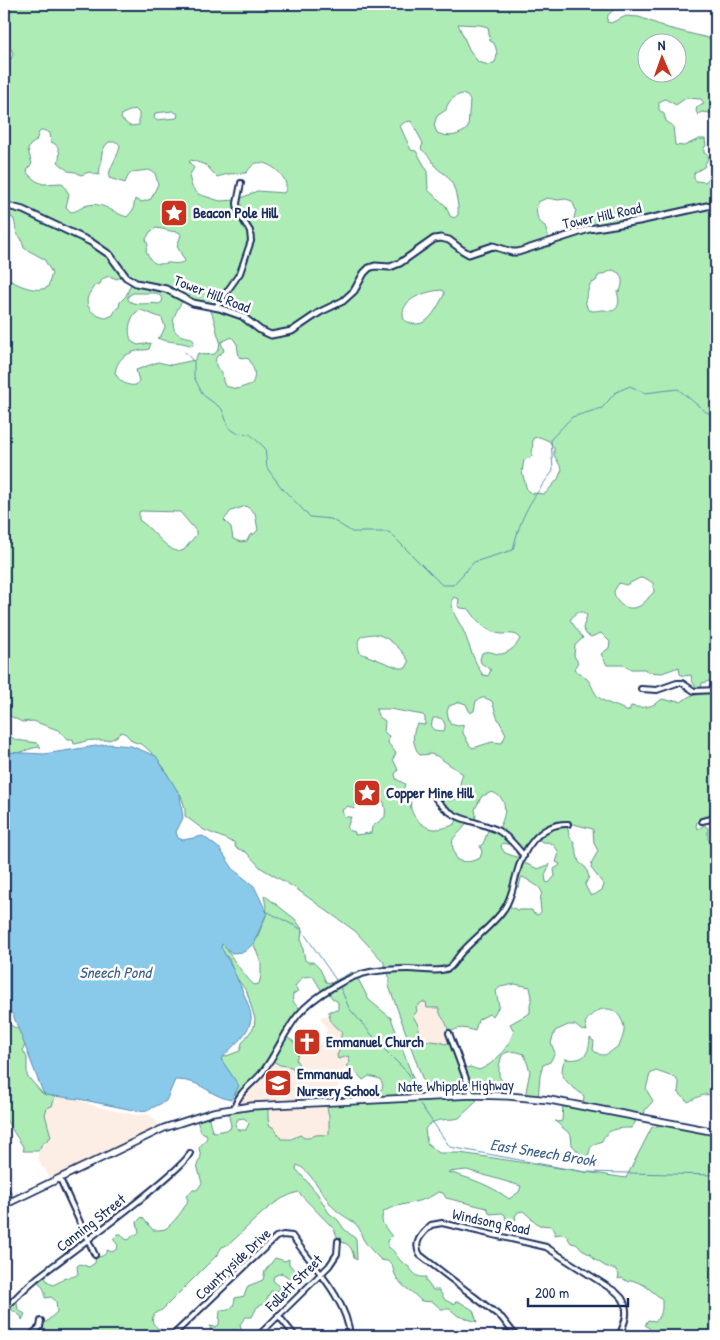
<svg xmlns="http://www.w3.org/2000/svg" width="720" height="1340" viewBox="0 0 720 1340" font-family="'Patrick Hand',sans-serif">
<rect width="100%" height="100%" fill="#fff"/>
<filter id="ink" filterUnits="userSpaceOnUse"><feTurbulence type="fractalNoise" baseFrequency=".02" numOctaves="2"/><feDisplacementMap in="SourceGraphic" scale="10" xChannelSelector="R" yChannelSelector="G"/><feConvolveMatrix kernelMatrix="1 2 1 2 8 2 1 2 1" color-interpolation-filters="sRGB"/></filter>
<g filter="url(#ink)">
<path fill="#fdeee5" d="M 421,1002 L 426,1002 L 439,1008 L 442,1019 L 447,1025 L 448,1031 L 452,1041 L 445,1044 L 440,1042 L 420,1040 L 413,1016 L 417,1011 L 416,1007 Z
M 322,1016 L 329,1016 L 329,1019 L 342,1031 L 339,1045 L 341,1047 L 337,1055 L 348,1056 L 350,1060 L 341,1075 L 338,1087 L 335,1090 L 338,1102 L 328,1112 L 329,1134 L 328,1135 L 309,1139 L 298,1136 L 281,1139 L 269,1126 L 268,1118 L 268,1106 L 234,1107 L 237,1097 L 271,1060 L 286,1067 L 292,1067 L 296,1075 L 300,1064 L 296,1061 L 299,1051 L 304,1049 L 311,1054 L 314,1052 L 317,1045 L 324,1041 L 327,1028 L 320,1018 Z
M 68,1096 L 97,1107 L 137,1115 L 147,1114 L 156,1120 L 162,1131 L 51,1183 L 45,1169 L 42,1167 L 38,1158 L 38,1151 L 42,1144 L 47,1141 L 49,1126 L 45,1114 L 47,1108 L 52,1106 L 55,1097 Z"/>
<path fill="#adedb5" stroke="#648e8a" fill-rule="evenodd" d="M 4,4 L 620,4 L 608,15 L 607,22 L 611,23 L 626,16 L 639,17 L 668,28 L 716,40 L 716,129 L 711,113 L 701,112 L 698,115 L 696,111 L 697,107 L 704,104 L 701,99 L 686,98 L 676,105 L 665,99 L 659,102 L 659,110 L 664,114 L 666,121 L 673,126 L 675,145 L 684,146 L 699,139 L 705,139 L 706,146 L 704,147 L 704,153 L 709,156 L 704,167 L 694,173 L 694,178 L 696,181 L 705,182 L 709,178 L 713,187 L 716,187 L 716,682 L 713,680 L 702,683 L 701,690 L 698,690 L 692,681 L 691,675 L 683,676 L 680,674 L 679,667 L 662,673 L 647,672 L 645,669 L 631,669 L 624,665 L 607,665 L 601,654 L 609,648 L 610,642 L 601,633 L 591,637 L 586,634 L 583,628 L 587,615 L 583,612 L 577,612 L 570,620 L 583,638 L 575,645 L 574,656 L 578,662 L 574,669 C 578,673 583,675 587,679 C 593,685 593,694 601,699 C 609,705 618,705 626,711 L 629,711 L 631,706 C 643,709 653,707 662,699 L 671,701 L 676,700 L 681,702 L 690,696 L 716,692 L 716,828 L 713,826 L 714,818 L 697,822 L 696,826 L 698,829 L 704,825 L 708,828 L 708,839 L 716,848 L 716,1096 C 705,1092 698,1097 688,1102 L 678,1092 L 679,1084 L 676,1078 L 656,1071 L 650,1074 L 646,1089 L 653,1101 L 645,1110 L 644,1118 L 636,1117 L 635,1123 L 631,1128 C 620,1128 607,1128 602,1141 C 594,1144 590,1145 589,1154 L 584,1158 L 572,1145 L 571,1135 L 555,1121 L 557,1122 L 562,1121 L 563,1103 L 583,1107 L 584,1096 C 570,1084 556,1079 565,1059 C 582,1061 589,1057 590,1038 L 594,1041 L 593,1050 C 606,1061 609,1051 619,1046 C 621,1041 625,1033 624,1027 C 619,1003 596,1004 585,1023 L 587,1031 L 581,1030 L 575,1025 L 568,1025 L 555,1031 L 551,1043 L 555,1053 L 550,1062 L 543,1065 L 540,1076 L 538,1099 L 525,1097 L 530,1071 L 524,1054 C 516,1051 509,1050 502,1055 L 499,1066 L 499,1076 L 504,1084 L 502,1095 L 476,1096 L 476,1102 L 459,1118 C 447,1121 433,1117 425,1129 L 427,1143 L 439,1153 L 460,1153 L 626,1178 L 652,1127 L 657,1127 L 658,1122 L 716,1133 L 716,1336 L 653,1336 L 649,1328 L 645,1325 L 648,1320 L 655,1321 C 663,1316 662,1308 662,1299 L 644,1285 L 632,1280 L 628,1282 L 622,1278 L 618,1279 L 619,1275 L 616,1270 L 605,1266 L 594,1259 L 590,1254 L 587,1253 L 576,1244 L 571,1243 L 566,1235 L 560,1234 L 555,1235 L 555,1231 L 551,1226 L 539,1225 L 523,1211 L 518,1212 L 515,1216 L 516,1219 L 511,1224 L 506,1221 L 505,1215 L 502,1213 L 490,1214 L 487,1208 L 446,1198 L 443,1193 L 438,1192 C 422,1204 402,1202 384,1211 C 379,1222 384,1226 391,1235 L 391,1237 L 387,1241 L 388,1247 C 395,1250 396,1257 402,1262 C 404,1264 407,1265 409,1267 C 414,1273 416,1278 426,1277 L 426,1281 L 433,1290 L 439,1290 L 445,1300 L 453,1304 L 458,1301 L 473,1310 L 477,1322 L 458,1316 L 450,1309 L 441,1309 L 433,1302 L 421,1301 C 407,1285 397,1288 392,1264 L 387,1261 L 381,1260 C 375,1254 368,1247 363,1239 C 361,1236 361,1231 359,1228 C 353,1219 340,1216 332,1206 C 323,1195 309,1169 297,1165 L 296,1169 L 317,1193 L 329,1213 L 338,1220 L 344,1229 L 356,1239 L 357,1260 L 354,1258 C 352,1248 350,1244 339,1241 L 334,1229 L 298,1192 C 275,1199 261,1214 244,1230 C 238,1236 230,1245 222,1247 L 217,1255 L 162,1310 C 159,1311 154,1313 153,1317 C 149,1328 167,1331 172,1336 L 35,1336 L 34,1334 L 36,1331 L 57,1312 L 56,1301 L 51,1297 L 45,1298 C 46,1288 41,1287 37,1279 L 43,1274 L 48,1282 L 53,1285 L 63,1280 L 64,1277 C 69,1278 74,1277 78,1274 L 77,1266 L 80,1264 L 89,1267 L 95,1263 L 96,1255 L 98,1257 C 104,1256 105,1255 107,1250 L 112,1252 L 117,1249 L 118,1245 L 113,1239 L 118,1234 L 121,1234 L 125,1239 L 129,1240 L 133,1235 L 137,1235 L 139,1232 L 137,1222 L 142,1217 L 153,1230 C 157,1230 161,1230 165,1229 C 172,1225 186,1207 188,1200 L 186,1196 L 193,1190 L 197,1190 L 202,1183 L 197,1165 L 201,1157 L 199,1148 L 207,1138 L 206,1134 L 201,1132 L 196,1118 L 208,1115 L 212,1131 L 216,1132 L 230,1129 L 231,1126 L 228,1111 L 268,1106 L 268,1118 L 269,1125 L 274,1128 L 281,1139 L 291,1139 L 300,1135 C 307,1141 309,1137 316,1135 C 322,1134 325,1136 329,1134 L 329,1116 L 326,1103 L 378,1100 L 378,1091 L 382,1089 L 383,1085 L 380,1079 L 369,1076 L 363,1080 L 353,1069 L 346,1066 L 350,1062 L 348,1056 L 338,1059 L 337,1055 L 341,1047 L 339,1045 L 342,1031 C 333,1027 329,1021 329,1011 L 338,1010 L 338,1002 L 332,998 L 328,992 L 323,993 L 313,976 L 303,977 L 295,986 L 298,991 L 293,994 C 291,1002 296,1005 301,1010 L 286,1037 L 293,1041 L 299,1051 L 296,1060 L 300,1066 L 296,1076 L 292,1067 L 280,1065 L 271,1060 L 262,1072 L 237,1098 L 235,1094 L 238,1085 L 224,1070 L 221,1058 L 240,1051 L 242,1043 L 254,1027 L 255,1019 L 247,992 L 236,977 L 229,959 L 220,949 L 221,944 L 224,944 C 232,959 242,973 254,985 L 259,984 L 261,976 L 261,963 L 254,945 L 267,913 L 264,895 L 295,919 L 302,929 L 301,939 L 305,960 L 308,962 L 313,962 L 320,969 L 326,982 L 331,983 L 352,972 L 356,975 L 369,1000 L 391,1018 L 420,1097 L 429,1097 L 389,986 L 389,976 L 383,961 L 355,931 L 295,888 L 261,868 L 246,852 L 236,848 L 234,842 L 229,841 L 226,839 L 204,830 L 185,816 L 185,809 L 181,795 L 173,786 L 165,769 L 152,753 L 143,745 L 132,741 L 126,734 L 121,732 C 111,745 99,738 86,741 C 81,742 78,744 74,744 L 73,739 L 68,739 L 58,730 L 33,721 L 22,722 L 4,713 L 4,277 C 16,284 35,294 48,287 L 52,273 L 44,259 L 24,248 L 21,238 C 14,234 17,225 13,218 L 4,214 L 4,61 L 11,59 L 13,54 L 12,50 L 4,47 ZM 458,24 L 480,25 L 488,27 L 490,41 L 494,43 C 497,50 498,55 495,62 L 489,65 L 478,62 L 469,49 ZM 648,42 L 678,42 L 678,72 L 648,72 ZM 462,94 L 467,96 L 470,100 L 468,128 C 459,136 449,138 437,133 L 434,125 L 437,116 L 446,110 C 447,102 454,96 462,94 ZM 135,109 L 139,113 L 139,125 L 130,126 L 121,119 L 122,114 ZM 173,111 L 178,114 L 177,118 L 156,120 L 154,118 L 155,113 ZM 411,121 L 423,143 L 421,149 C 428,154 431,160 436,167 C 439,171 445,173 448,177 C 455,185 459,204 458,215 L 454,218 L 450,216 L 446,206 L 428,190 L 427,170 L 416,151 L 411,150 L 400,126 L 405,122 ZM 43,130 L 50,133 L 51,142 C 60,145 61,154 58,162 L 68,171 L 76,172 L 81,175 L 89,172 L 99,175 L 102,153 L 105,146 L 109,142 L 117,142 L 120,145 C 119,157 109,165 109,178 L 125,183 L 128,176 L 132,172 L 149,170 L 155,173 L 158,184 L 151,199 L 142,202 L 135,199 L 133,210 L 127,217 C 113,213 101,200 85,206 C 80,208 78,211 71,212 L 66,207 L 69,194 L 62,183 L 43,184 L 36,181 L 27,173 L 28,168 L 32,164 L 28,150 L 30,145 L 36,141 L 39,132 ZM 191,160 L 206,165 L 217,177 L 228,174 L 246,173 C 248,171 251,166 254,164 C 267,157 294,180 284,193 L 257,191 L 237,200 L 220,201 L 198,194 L 192,187 L 189,176 L 194,168 L 189,162 ZM 547,198 L 558,200 L 566,199 L 572,201 L 576,210 L 573,222 L 566,225 L 569,234 L 549,240 L 545,226 C 536,221 535,211 538,202 ZM 156,228 C 165,229 170,232 179,232 L 181,235 L 177,246 L 185,261 C 178,265 174,263 168,263 C 155,265 151,264 146,250 L 148,245 L 146,239 L 150,232 ZM 613,270 L 619,273 C 623,279 623,284 620,291 L 617,292 C 620,300 620,312 608,311 C 607,311 606,310 604,310 C 598,310 595,312 588,310 L 585,301 L 590,284 L 596,281 L 598,276 ZM 124,275 L 132,281 L 126,296 L 120,302 L 119,307 L 116,309 L 113,315 L 106,318 C 92,316 81,304 91,291 C 94,286 94,285 100,284 L 102,279 L 109,276 L 117,279 ZM 442,290 L 444,292 L 444,295 C 435,311 426,333 404,320 C 397,299 427,291 442,290 ZM 133,293 L 156,293 L 163,298 L 162,302 L 159,304 C 148,302 136,307 128,300 L 128,296 ZM 185,299 C 191,301 199,302 205,305 C 215,310 215,331 220,341 L 219,348 L 215,354 L 204,355 L 198,353 L 195,360 L 171,365 L 158,362 L 136,370 L 139,381 L 136,385 C 127,387 119,381 115,373 C 117,360 124,354 137,351 C 142,349 144,351 149,349 L 151,343 L 138,345 L 132,342 C 127,332 129,322 135,313 L 141,310 L 162,318 L 165,327 L 161,336 L 157,338 C 169,343 181,341 192,346 L 194,342 L 192,338 C 189,337 183,337 180,335 C 166,329 177,306 185,299 ZM 232,337 L 237,344 L 239,357 L 249,359 C 254,369 257,374 252,384 L 237,389 L 225,386 L 223,381 L 222,373 C 216,368 215,365 216,357 L 224,351 L 221,342 ZM 540,437 L 549,441 L 554,448 L 554,455 L 562,469 L 558,479 L 545,494 L 531,493 L 527,490 L 522,472 L 524,460 L 532,456 L 533,438 ZM 246,506 L 255,513 L 258,530 L 254,534 L 250,535 L 247,541 L 241,542 L 233,539 L 231,527 L 224,520 L 231,511 ZM 141,511 L 180,512 L 196,531 L 196,535 L 184,550 L 178,552 C 162,546 153,529 139,520 L 139,512 ZM 640,578 L 647,579 L 653,583 L 654,592 C 649,596 645,603 640,606 C 627,612 615,604 614,591 L 619,583 L 626,585 ZM 454,597 L 459,599 L 458,606 L 461,608 L 469,609 C 477,620 485,632 501,634 C 506,634 512,633 517,635 L 520,638 C 518,645 510,652 502,654 C 494,655 490,649 482,653 L 480,659 L 481,663 L 491,670 L 488,676 L 483,675 C 474,662 470,647 464,632 C 459,621 451,613 452,600 ZM 375,634 C 388,636 403,650 409,662 L 406,668 L 399,668 L 360,653 C 355,637 360,635 375,634 ZM 482,698 L 485,698 L 492,701 L 497,717 L 506,734 L 502,743 L 492,742 L 473,748 L 470,746 L 463,733 L 463,724 L 458,726 L 450,724 L 447,712 L 449,706 L 460,702 L 466,704 L 470,713 L 474,711 L 476,701 ZM 376,709 L 390,709 L 423,715 L 425,717 L 425,725 L 417,724 C 411,734 413,747 420,755 L 431,754 L 437,756 L 463,774 C 458,782 463,791 456,799 L 449,801 L 448,800 L 447,789 L 445,796 L 438,801 L 458,817 L 455,824 C 449,827 442,829 435,829 C 423,829 408,814 411,802 L 405,800 L 402,793 L 405,784 L 396,779 L 395,774 L 398,770 L 393,759 L 396,753 L 388,743 L 389,736 L 384,732 L 385,721 L 378,716 ZM 433,718 L 440,718 C 445,721 446,726 444,731 L 434,730 L 431,727 ZM 492,792 C 510,799 506,816 498,830 L 489,828 L 483,844 L 480,846 L 482,852 L 480,858 C 472,862 465,863 457,860 C 445,831 459,841 467,821 L 474,822 L 476,816 L 475,809 L 482,796 ZM 374,793 C 385,798 386,806 385,817 L 372,827 L 371,833 L 355,835 L 355,832 L 348,830 L 347,828 L 351,817 L 344,817 L 342,810 L 348,806 L 354,809 L 357,798 L 364,794 ZM 566,823 L 569,823 L 593,829 L 594,843 L 598,851 L 592,862 L 591,868 L 604,885 L 602,890 L 594,895 L 590,895 L 585,885 L 589,877 L 586,868 L 579,862 L 574,843 L 570,837 ZM 536,837 L 542,842 C 552,842 554,844 559,853 L 556,862 L 560,864 L 559,866 L 554,869 L 555,876 L 549,883 L 546,882 L 545,875 L 550,864 L 538,869 L 522,862 ZM 502,843 L 512,845 L 519,858 L 505,853 L 501,847 ZM 523,877 L 539,887 L 542,892 L 540,900 L 541,912 L 538,915 L 533,913 L 532,910 L 517,910 L 507,905 L 514,886 L 519,887 L 521,878 ZM 515,984 L 530,987 L 532,997 L 530,1005 L 530,1013 L 510,1024 L 514,1031 C 509,1047 495,1064 479,1070 L 470,1067 L 463,1069 L 452,1041 L 445,1044 L 440,1042 L 420,1040 L 418,1029 L 419,1027 L 413,1016 L 417,1011 L 416,1007 L 422,1002 L 426,1002 L 427,1008 L 439,1008 C 440,1018 445,1019 447,1026 C 448,1028 448,1031 450,1033 C 457,1026 466,1028 475,1031 L 478,1020 L 489,1014 L 493,1016 L 499,1006 L 496,991 L 500,987 ZM 244,1118 L 249,1123 L 246,1130 L 239,1130 L 235,1125 L 238,1119 ZM 467,1170 L 521,1186 L 519,1192 L 509,1199 C 491,1185 469,1178 448,1172 Z
M 4,735 L 8,735 L 16,740 L 37,743 L 41,747 C 27,747 16,759 4,749 Z
M 4,1022 L 22,1031 L 26,1041 L 23,1050 L 27,1058 L 27,1076 L 42,1093 L 55,1097 L 52,1106 L 47,1108 L 45,1114 L 51,1137 L 42,1144 L 38,1151 L 23,1151 L 24,1148 L 4,1117 Z
M 275,1258 L 285,1261 L 289,1259 L 289,1264 L 296,1272 L 293,1278 L 289,1278 L 282,1273 L 274,1276 L 273,1280 L 279,1287 L 279,1291 L 271,1291 L 267,1299 L 266,1303 L 257,1307 L 252,1317 L 246,1317 L 240,1324 L 242,1332 L 232,1330 L 229,1332 L 227,1336 L 207,1336 L 211,1332 L 210,1326 L 215,1327 L 219,1325 L 220,1310 C 231,1312 234,1307 235,1298 L 244,1296 L 248,1286 L 263,1280 L 265,1271 Z
M 14,1300 L 17,1302 L 18,1310 L 25,1314 L 22,1320 L 21,1316 L 8,1307 Z"/>
<path fill="#89caea" stroke="#5d8cb2" d="M 109,744 L 131,746 L 156,756 L 180,795 L 183,818 L 176,832 L 178,838 L 183,840 L 203,836 L 220,849 L 234,870 L 254,886 L 267,913 L 253,944 L 244,952 L 232,953 L 222,944 L 221,947 C 228,959 253,1008 251,1019 C 249,1035 231,1047 221,1059 L 239,1086 L 231,1100 C 207,1095 203,1080 175,1080 L 166,1101 L 148,1110 L 138,1111 L 79,1099 L 45,1095 L 42,1090 L 13,1015 L 4,1003 L 4,752 L 44,754 Z"/>
<g fill="none" stroke-linecap="round" stroke-linejoin="round">
<path stroke="#5d8cb2" stroke-width="1" d="M 185,352 L 194,362 L 194,377 L 203,395 L 222,409 L 229,428 L 237,433 L 250,434 L 265,448 L 267,468 L 281,487 L 310,517 L 331,519 L 352,532 L 389,532 L 442,585 L 453,585 L 474,562 L 513,550 C 521,514 531,500 553,471 L 551,439 L 572,417 L 602,408 L 616,392 L 630,386 L 645,393 L 678,389 L 706,412 L 716,416
M 264,910 L 301,929 L 336,980
M 340,987 L 349,1008 L 384,1049 L 408,1073 L 419,1093
M 420,1104 L 450,1147 L 584,1172 L 716,1175"/>
<g stroke="#1b2f5e" stroke-width="8">
<path id="minor" d="M 216,307 L 240,273 L 251,241 L 250,231 L 238,212 L 237,203 L 241,183
M 641,689 L 657,690 L 677,683 L 682,683 L 694,691 L 716,690
M 436,799 C 453,821 471,819 495,829 C 507,835 516,846 524,856
M 713,819 L 716,811
M 702,821 L 716,818
M 449,1033 L 472,1095
M 234,1108 C 240,1089 253,1085 264,1070 C 277,1052 285,1031 298,1015 C 313,997 347,976 370,972 C 382,970 395,969 408,969 C 421,969 437,973 449,968 C 455,963 458,955 464,950 C 477,936 494,924 504,909 C 511,899 513,887 516,876 C 522,851 539,823 568,824
M 60,1179 L 95,1255
M 4,1187 L 11,1202
M 4,1310 C 14,1299 25,1288 37,1278 C 60,1260 185,1170 190,1153
M 278,1315 L 295,1336
M 4,1328 L 12,1336
M 30,1336 L 40,1327 L 41,1321
M 172,1336 L 276,1237 L 283,1235 L 292,1236 C 313,1266 347,1299 350,1336
M 258,1336 L 329,1266 L 337,1254 L 338,1241
M 516,1336 L 502,1318 L 420,1255 C 412,1242 423,1233 431,1225 L 442,1223 L 546,1247 L 616,1292 L 622,1298 C 630,1311 625,1323 619,1336"/>
</g>
<g stroke="#1b2f5e" stroke-width="9">
<path id="tertiary" d="M 4,205 L 23,210 L 91,242 L 110,255 L 126,277 L 136,283 L 166,289 L 193,303 L 219,308 L 242,316 L 260,330 L 271,335 L 292,331 L 320,312 L 343,301 L 354,291 L 364,273 L 369,268 L 375,266 L 390,267 L 400,263 L 434,239 L 441,238 L 449,240 L 462,250 L 469,254 L 493,246 L 512,252 L 518,252 L 589,229 L 639,221 L 716,204"/>
</g>
<g stroke="#1b2f5e" stroke-width="9">
<path id="secondary" d="M 4,1205 L 164,1128 L 213,1112 L 252,1106 L 472,1095 L 508,1096 L 550,1100 L 716,1132"/>
</g>
<use href="#minor" stroke="#fff" stroke-width="4"/>
<use href="#tertiary" stroke="#fff" stroke-width="5"/>
<use href="#secondary" stroke="#fff" stroke-width="5.5"/>
</g>
</g>
<defs>
<g id="sight-square" transform="scale(1.4375)"><rect x="-9" y="-9" width="18" height="18" rx="4" fill="#c8321e" stroke="#fff"/><path d="M0-6L1.8-2.2L6-1.7L2.9 1.2L3.7 5.4L0 3.3L-3.7 5.4L-2.9 1.2L-6-1.7L-1.8-2.2Z" fill="#fff"/></g>
<g id="church-square" transform="scale(1.4375)"><rect x="-9" y="-9" width="18" height="18" rx="4" fill="#c8321e" stroke="#fff"/><path d="M-1.2-6h2.4v3.5h3.3v2.4h-3.3V6h-2.4V-.1h-3.3v-2.4h3.3Z" fill="#fff"/></g>
<g id="school-square" transform="scale(1.4375)"><rect x="-9" y="-9" width="18" height="18" rx="4" fill="#c8321e" stroke="#fff"/><path d="M0-5L7-2L0 1L-7-2ZM-4 1L0 2.5L4 1V4Q0 6-4 4Z" fill="#fff"/></g>
</defs>
<g fill-rule="evenodd">
<use href="#sight-square" x="174" y="213"/>
<use href="#sight-square" x="367" y="793"/>
<use href="#church-square" x="307" y="1042"/>
<use href="#school-square" x="278" y="1083"/>
</g>
<g text-anchor="middle" stroke-width="5" stroke-linejoin="round" paint-order="stroke">
<g font-size="15" font-weight="bold" fill="#1b2f5e" stroke="#fff" text-anchor="start">
<text x="193" y="218">Beacon Pole Hill</text>
<text x="386" y="798">Copper Mine Hill</text>
<text x="326" y="1047">Emmanuel Church</text>
<text x="297" y="1079">Emmanual<tspan x="297" dy="17">Nursery School</tspan></text>
</g>
<g font-size="15" fill="#1b2f5e" stroke="#fff">
<text transform="translate(602 216) rotate(-12)" y="5">Tower Hill Road</text>
<text transform="translate(212 294) rotate(21)" y="5">Tower Hill Road</text>
<text transform="translate(456 1086) rotate(-1)" y="5">Nate Whipple Highway</text>
<text transform="translate(491 1222) rotate(12)" y="5">Windsong Road</text>
<text transform="translate(91 1223) rotate(-38)" y="5">Canning Street</text>
<text transform="translate(233 1264) rotate(-43)" y="5">Countryside Drive</text>
<text transform="translate(294 1283) rotate(-45)" y="5">Follett Street</text>
</g>
<g font-size="16" font-style="italic" fill="#3c5e88" stroke="#fff">
<text x="115" y="978">Sneech Pond</text>
<text transform="translate(543 1152) rotate(9)" y="6">East Sneech Brook</text>
</g>
</g>
<rect width="720" height="1340" fill="none" stroke="#fff" stroke-width="20"/>
<rect x="10" y="10" width="700" height="1320" fill="none" stroke="#1b2f5e" stroke-width="2" filter="url(#ink)"/>
<g transform="translate(662 58) rotate(358)"><circle r="24" fill="#ffffff" stroke="#a4acbf"/>
<path d="M0-4L9 19L0 12L-9 19Z" fill="#c8321e"/>
<text y="-8" font-size="14" font-weight="bold" text-anchor="middle" fill="#1b2f5e">N</text>
</g>
<path d="M528 1298v8h100v-8" fill="none" stroke="#1b2f5e" stroke-width="2.5"/>
<text x="535" y="1298" font-size="15" fill="#1b2f5e" stroke="#ffffff" stroke-width="4" paint-order="stroke">200 m</text>
</svg>
